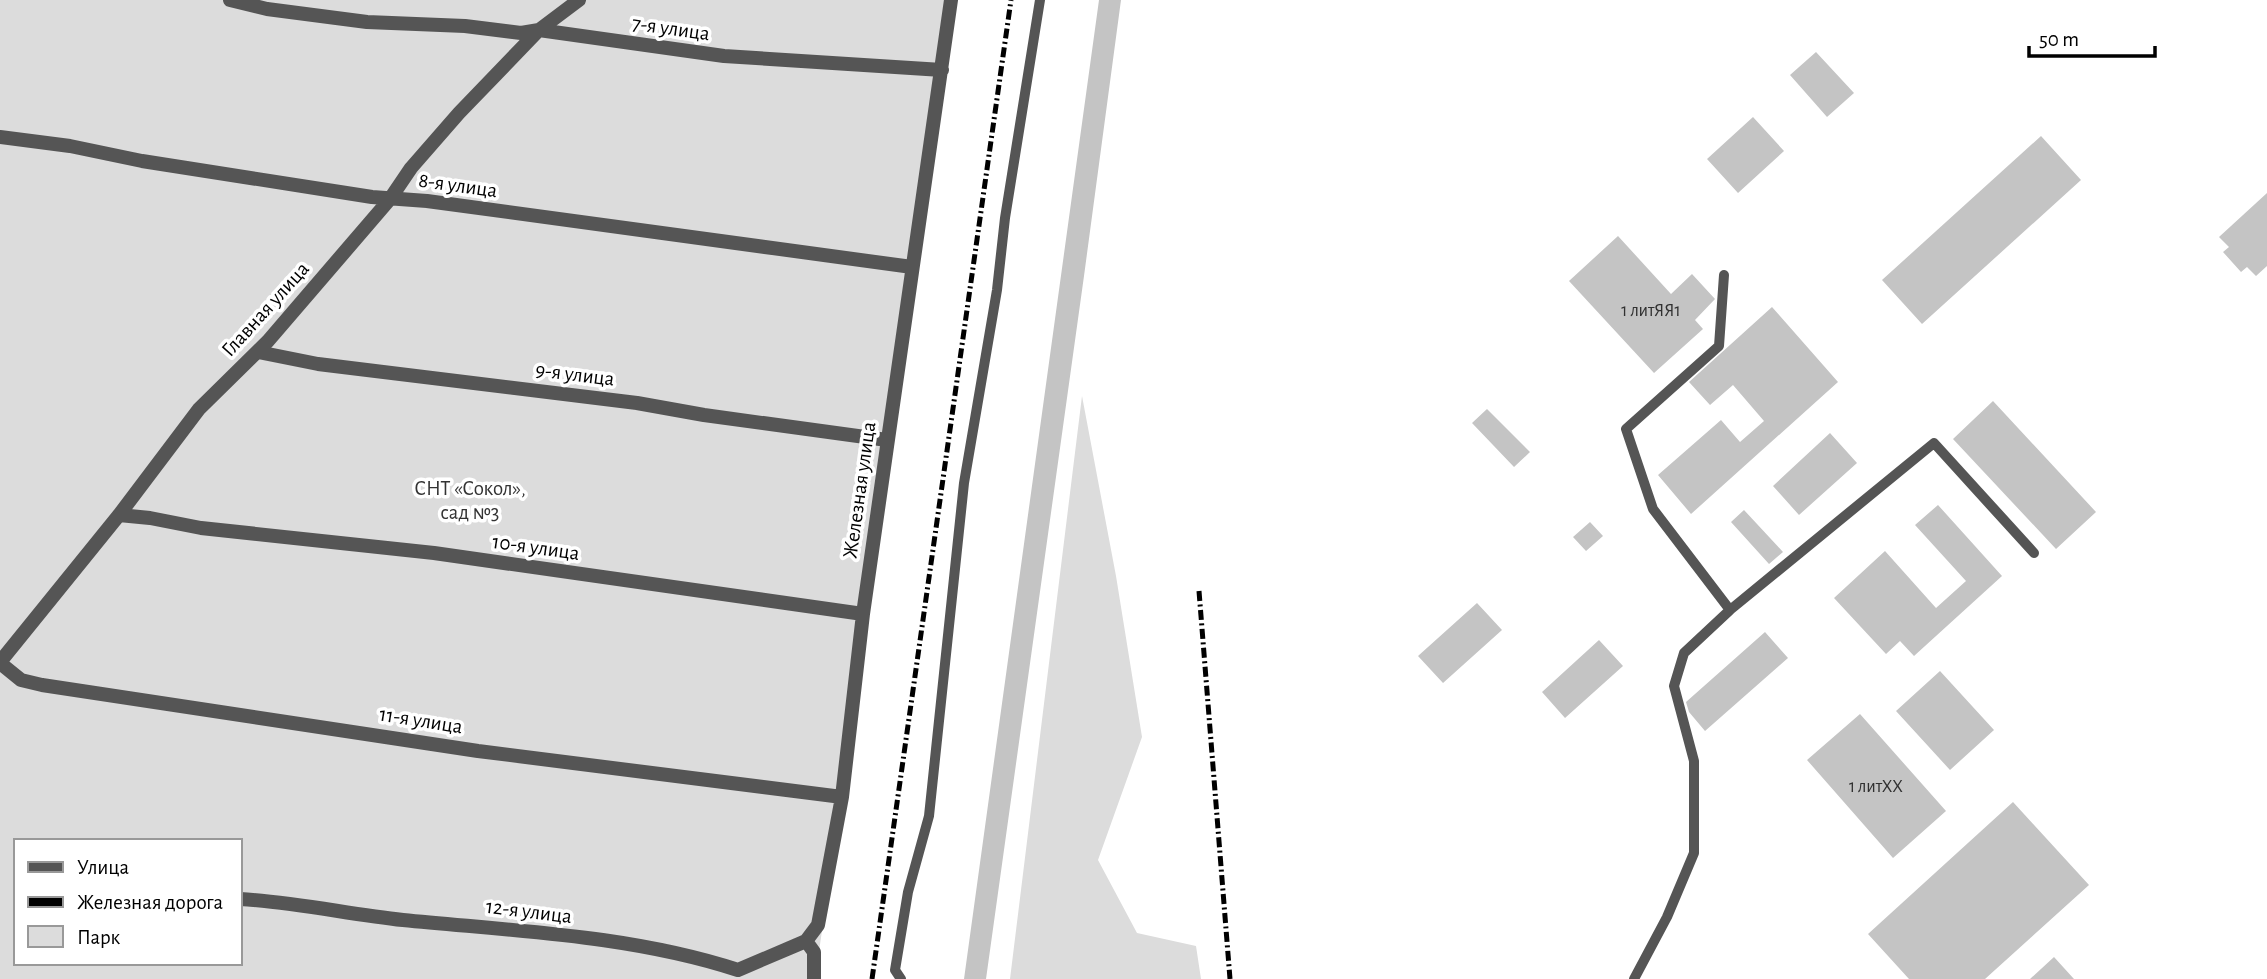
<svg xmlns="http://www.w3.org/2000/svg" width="2267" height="979" viewBox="0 0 2267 979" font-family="'Alegreya Sans',sans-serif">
<rect width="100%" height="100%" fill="#fff"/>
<path fill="#dcdcdc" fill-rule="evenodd" d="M 0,0 L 957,0 L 815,979 L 0,979 ZM 16,841 L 240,841 L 240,963 L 16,963 Z
M 1082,396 L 1116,576 L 1142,737 L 1098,860 L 1137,933 L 1196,946 L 1201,979 L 1010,979 Z"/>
<path fill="#c4c4c4" d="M 1099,0 L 1121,0 L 1084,276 L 986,979 L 964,979 Z
M 1816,52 L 1854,93 L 1827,117 L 1790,75 Z
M 1753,117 L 1784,151 L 1738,193 L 1707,159 Z
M 2041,136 L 2081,180 L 1922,324 L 1882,280 Z
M 2267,193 L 2267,266 L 2256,276 L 2247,267 L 2241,272 L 2223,252 L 2229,247 L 2219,237 Z
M 1618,236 L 1671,294 L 1692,274 L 1715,299 L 1695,320 L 1703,329 L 1654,373 L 1569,281 Z
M 1772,307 L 1838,382 L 1691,514 L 1658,475 L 1721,420 L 1740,442 L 1764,421 L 1733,385 L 1710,405 L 1689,382 Z
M 1993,401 L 2096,512 L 2056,549 L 1953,439 Z
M 1487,409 L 1530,452 L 1514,467 L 1472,423 Z
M 1830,433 L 1857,463 L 1799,515 L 1773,486 Z
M 1938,505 L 2002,576 L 1914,656 L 1900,641 L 1886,654 L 1834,598 L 1885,551 L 1936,608 L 1966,581 L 1915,525 Z
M 1744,510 L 1783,552 L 1769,564 L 1731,522 Z
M 1590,522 L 1603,536 L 1586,551 L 1573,537 Z
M 1477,603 L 1502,630 L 1443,683 L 1418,656 Z
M 1765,632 L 1788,658 L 1705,731 L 1689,712 L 1686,702 Z
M 1599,640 L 1623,666 L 1565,718 L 1542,692 Z
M 1940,671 L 1994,730 L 1950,770 L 1896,711 Z
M 1860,714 L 1946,811 L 1893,858 L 1807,760 Z
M 2013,802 L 2089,885 L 1985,979 L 1909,979 L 1868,934 Z
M 2054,957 L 2074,979 L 2030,979 Z"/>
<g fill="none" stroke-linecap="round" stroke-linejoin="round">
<path stroke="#555" stroke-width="10" d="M 1730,610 L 1934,443 L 2034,553
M 901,979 L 895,970 L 908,892 L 929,816 L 964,483 L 997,290 L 1005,218 L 1040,0
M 1634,979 L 1667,917 L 1694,853 L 1694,761 L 1674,686 L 1684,653 L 1730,610 L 1653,509 L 1626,429 L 1719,346 L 1724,275"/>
<path stroke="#555" stroke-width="14" d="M 230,0 L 267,9 L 367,22 L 465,26 L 521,33 L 539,30 L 724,56 L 942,70
M 0,137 L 70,146 L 142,161 L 372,197 L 427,201 L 912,267
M 258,352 L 318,364 L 637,403 L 704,415 L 887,440
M 119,515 L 150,518 L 201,528 L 434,553 L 863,614
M 0,662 L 119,515 L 199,409 L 268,341 L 390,199 L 411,168 L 459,113 L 539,30 L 579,0
M 0,663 L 21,680 L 42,685 L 478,751 L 842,797
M 240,899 C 294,902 348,914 403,920 C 514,931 631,935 738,970 L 806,941
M 814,979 L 814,952 L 806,941 L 818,925 L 842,797 L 863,614 L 951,0"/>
<path stroke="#000" stroke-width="5" stroke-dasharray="10 3.5 2 3.5" stroke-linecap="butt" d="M 1199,591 L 1230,979
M 872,979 L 1011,0"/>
</g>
<g text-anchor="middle" stroke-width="7" stroke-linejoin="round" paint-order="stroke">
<g font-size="18" fill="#313131">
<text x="1651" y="316">1 литЯЯ1</text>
<text x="1876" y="792">1 литХХ</text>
</g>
<g font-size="21" fill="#000" stroke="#fff">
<text transform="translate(671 28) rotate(8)" y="7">7-я улица</text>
<text transform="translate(458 185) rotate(8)" y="7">8-я улица</text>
<text transform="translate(265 309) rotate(-48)" y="7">Главная улица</text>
<text transform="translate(575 374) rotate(7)" y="7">9-я улица</text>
<text transform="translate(859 490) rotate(-82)" y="7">Железная улица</text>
<text transform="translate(536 547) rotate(8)" y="7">10-я улица</text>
<text transform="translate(421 720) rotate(9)" y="7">11-я улица</text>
<text transform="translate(529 911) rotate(7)" y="7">12-я улица</text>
</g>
<g font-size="21" fill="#333" stroke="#fff">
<text x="470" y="495">СНТ «Сокол»,<tspan x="470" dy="24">сад №3</tspan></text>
</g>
</g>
<rect x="14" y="839" width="228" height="126" fill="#ffffff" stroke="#999999" stroke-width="2"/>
<rect x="28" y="862" width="35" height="10" fill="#555555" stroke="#999999" stroke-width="2"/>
<text x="77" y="874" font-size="21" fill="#000000">Улица</text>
<rect x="28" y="897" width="35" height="10" fill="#000000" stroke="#999999" stroke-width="2"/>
<text x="77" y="909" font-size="21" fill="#000000">Железная дорога</text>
<rect x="28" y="926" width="35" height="21" fill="#dcdcdc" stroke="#999999" stroke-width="2"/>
<text x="77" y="944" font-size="21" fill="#000000">Парк</text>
<path d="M2029 46v10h126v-10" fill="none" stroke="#000000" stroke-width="3.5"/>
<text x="2039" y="46" font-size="21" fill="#000000" stroke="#ffffff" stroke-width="5" paint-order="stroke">50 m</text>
</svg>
